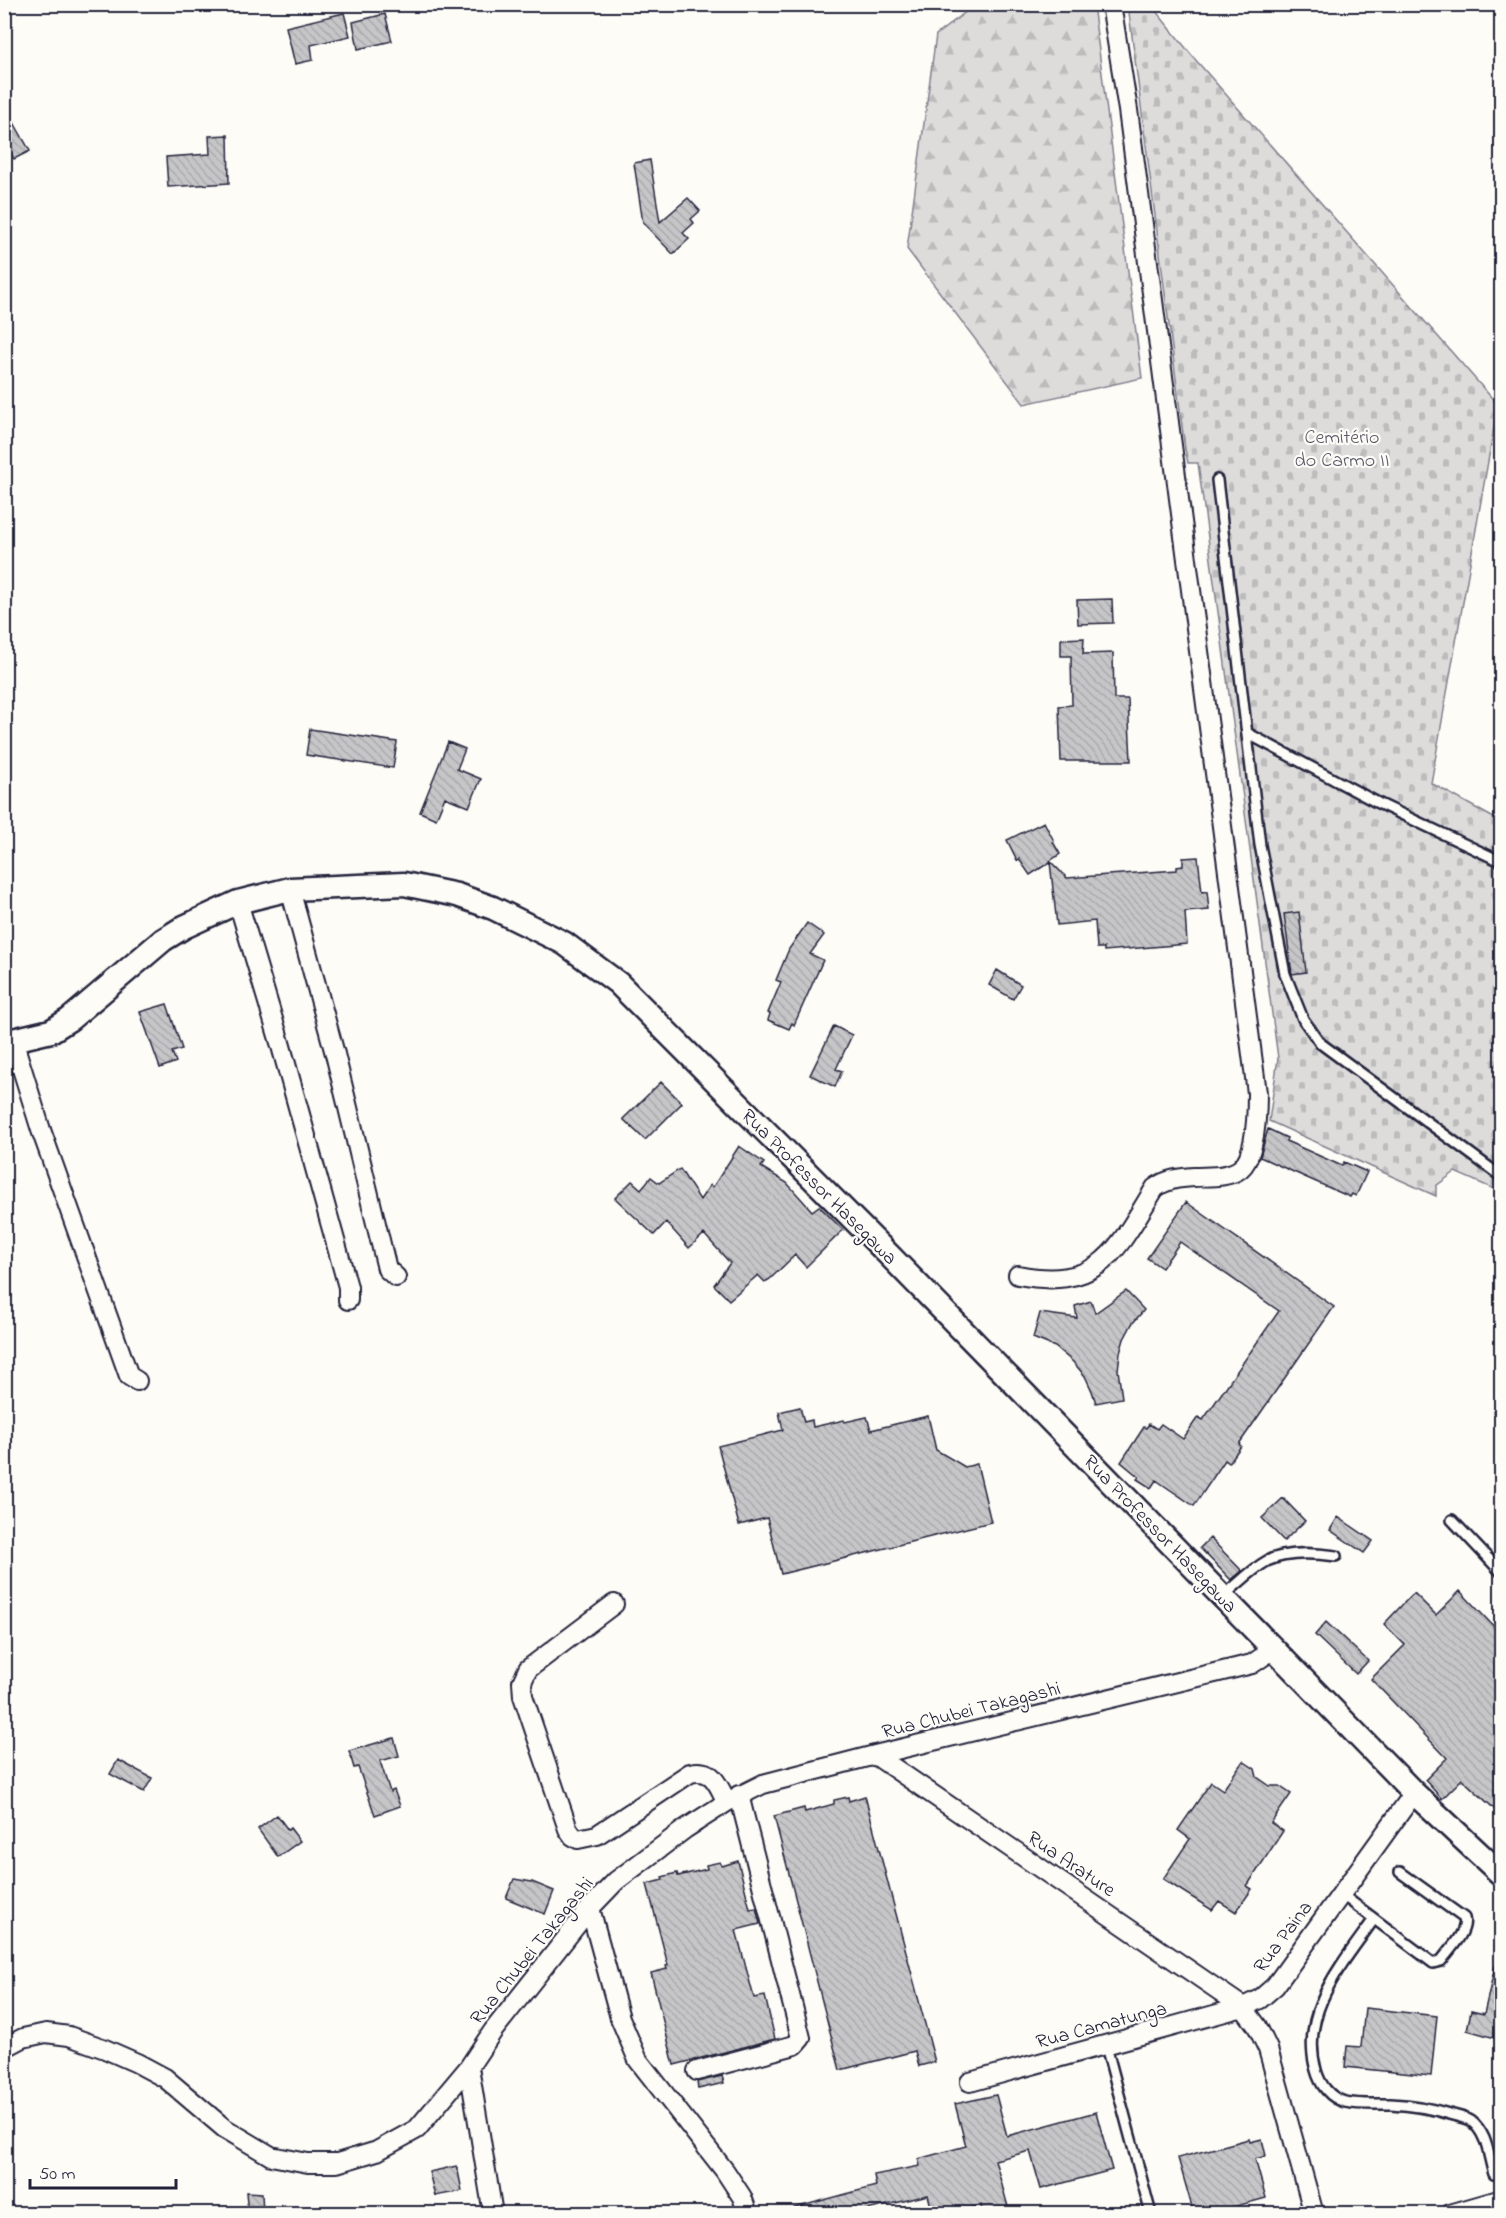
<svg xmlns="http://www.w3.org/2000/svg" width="1506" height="2218" viewBox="0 0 1506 2218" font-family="'Indie Flower',sans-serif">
<defs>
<pattern id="forest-firs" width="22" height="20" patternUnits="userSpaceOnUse" patternTransform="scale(1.5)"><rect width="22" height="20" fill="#dddcdb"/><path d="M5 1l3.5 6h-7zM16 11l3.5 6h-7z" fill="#bdbcbd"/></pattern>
<pattern id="cemetery-stones" width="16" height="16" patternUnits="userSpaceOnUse" patternTransform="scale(1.5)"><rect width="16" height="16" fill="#dddcdb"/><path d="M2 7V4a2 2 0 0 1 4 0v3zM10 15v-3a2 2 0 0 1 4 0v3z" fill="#bdbcbd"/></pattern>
<pattern id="building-back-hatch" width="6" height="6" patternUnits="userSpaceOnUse" patternTransform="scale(1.5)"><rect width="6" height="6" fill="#c6c6c8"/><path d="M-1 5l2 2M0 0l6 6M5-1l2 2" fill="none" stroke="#aaaaad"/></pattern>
</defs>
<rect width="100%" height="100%" fill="#fdfcf7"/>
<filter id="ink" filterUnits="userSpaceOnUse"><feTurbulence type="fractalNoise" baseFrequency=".0167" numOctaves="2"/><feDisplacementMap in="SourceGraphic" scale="12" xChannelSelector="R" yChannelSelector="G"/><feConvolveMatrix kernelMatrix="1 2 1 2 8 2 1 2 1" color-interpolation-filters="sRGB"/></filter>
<g filter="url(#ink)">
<path fill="url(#forest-firs)" stroke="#807f8b" stroke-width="1.5" d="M 976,4 L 1093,5 L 1142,378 L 1024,404 L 907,249 L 936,35 Z"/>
<path fill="url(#cemetery-stones)" stroke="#807f8b" stroke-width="1.5" d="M 1128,5 L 1151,5 L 1194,58 L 1498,405 L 1431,783 L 1501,822 L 1501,1192 L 1455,1172 L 1436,1186 L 1436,1196 L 1269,1121 L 1278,1058 L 1198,463 L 1188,463 L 1185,449 Z"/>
<path fill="url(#building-back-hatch)" stroke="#22223b" stroke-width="1.5" d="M 344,13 L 350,36 L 311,45 L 313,60 L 295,64 L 286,27 Z
M 385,14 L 392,41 L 358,49 L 353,22 Z
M 4,105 L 30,151 L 14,159 L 4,141 Z
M 228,135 L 229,183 L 168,187 L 166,157 L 210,154 L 209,136 Z
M 650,160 L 660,222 L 688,198 L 700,211 L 691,219 L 694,223 L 683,233 L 689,239 L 673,254 L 643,223 L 634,163 Z
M 1112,599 L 1113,623 L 1078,624 L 1077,600 Z
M 1084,638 L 1083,654 L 1113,653 L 1114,699 L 1128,699 L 1131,761 L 1061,761 L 1059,706 L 1072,705 L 1071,656 L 1061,656 L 1061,639 Z
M 310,729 L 397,742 L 393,768 L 306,755 Z
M 448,742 L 465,749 L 457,769 L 481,779 L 469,807 L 445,797 L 436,819 L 420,812 Z
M 1044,822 L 1054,841 L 1053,842 L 1060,854 L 1050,861 L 1067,878 L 1177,870 L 1177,867 L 1183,866 L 1183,858 L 1198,857 L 1202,892 L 1207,891 L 1209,910 L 1185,912 L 1187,944 L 1104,951 L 1104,948 L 1097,948 L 1095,921 L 1057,925 L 1050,862 L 1030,875 L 1019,859 L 1017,860 L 1007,840 Z
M 1299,912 L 1306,972 L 1292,974 L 1284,914 Z
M 807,923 L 824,935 L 810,954 L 823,960 L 794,1025 L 792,1023 L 789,1029 L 768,1020 L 770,1014 L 768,1013 L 781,982 L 776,980 L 789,949 Z
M 997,970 L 1021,985 L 1013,999 L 989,985 Z
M 167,1004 L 182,1049 L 172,1052 L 176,1062 L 160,1068 L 140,1012 Z
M 834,1026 L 852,1035 L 836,1069 L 842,1071 L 835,1087 L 810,1075 Z
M 661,1082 L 682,1103 L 645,1140 L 623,1119 Z
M 1268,1129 L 1287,1138 L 1286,1141 L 1342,1166 L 1344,1162 L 1367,1172 L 1356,1196 L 1352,1194 L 1350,1197 L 1260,1157 Z
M 739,1146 L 764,1163 L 761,1167 L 787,1183 L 812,1211 L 819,1206 L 843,1230 L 806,1267 L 795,1255 L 770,1279 L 765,1282 L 758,1275 L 729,1300 L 714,1285 L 730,1263 L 704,1234 L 689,1248 L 666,1222 L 654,1235 L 615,1198 L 632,1181 L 641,1189 L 651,1177 L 659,1183 L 680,1169 L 700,1200 L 710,1185 L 713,1187 Z
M 1186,1202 L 1334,1307 L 1239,1444 L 1241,1446 L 1229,1463 L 1225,1460 L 1194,1506 L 1156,1480 L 1151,1488 L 1137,1479 L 1139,1477 L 1121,1462 L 1144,1427 L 1146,1428 L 1149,1424 L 1157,1429 L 1161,1424 L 1183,1439 L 1198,1417 L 1203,1420 L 1279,1311 L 1180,1242 L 1162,1268 L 1147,1258 Z
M 1126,1291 L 1144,1310 L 1132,1324 L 1124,1339 L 1120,1353 L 1118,1370 L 1122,1398 L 1096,1403 L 1092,1391 L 1085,1376 L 1073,1362 L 1055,1347 L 1033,1338 L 1040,1313 L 1077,1318 L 1075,1306 L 1091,1301 L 1095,1313 Z
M 800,1407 L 804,1422 L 812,1420 L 813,1427 L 844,1420 L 845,1422 L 867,1417 L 871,1430 L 928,1416 L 936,1450 L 965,1467 L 977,1464 L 991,1522 L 781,1574 L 767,1518 L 739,1525 L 718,1446 L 783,1430 L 779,1412 Z
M 1283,1498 L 1305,1521 L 1284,1541 L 1262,1518 Z
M 1338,1517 L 1373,1541 L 1364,1553 L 1330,1530 Z
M 1210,1538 L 1242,1571 L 1231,1580 L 1200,1548 Z
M 1460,1591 L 1502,1635 L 1502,1816 L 1462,1779 L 1442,1799 L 1425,1780 L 1447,1758 L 1371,1679 L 1405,1645 L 1384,1624 L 1402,1605 L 1414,1593 L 1436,1615 Z
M 1326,1622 L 1368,1661 L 1356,1674 L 1315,1635 Z
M 394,1738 L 399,1756 L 380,1761 L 390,1792 L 394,1790 L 400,1806 L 375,1815 L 358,1767 L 354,1768 L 349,1751 Z
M 118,1760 L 152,1778 L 144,1792 L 110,1774 Z
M 1243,1761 L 1255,1769 L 1257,1777 L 1270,1786 L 1279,1786 L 1291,1794 L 1271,1823 L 1283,1831 L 1247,1886 L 1252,1889 L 1236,1912 L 1219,1901 L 1212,1910 L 1163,1879 L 1190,1839 L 1178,1830 L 1211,1782 L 1223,1790 Z
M 865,1796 L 935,2062 L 919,2066 L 915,2051 L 840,2070 L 774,1816 L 804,1808 L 805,1812 L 834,1804 L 834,1800 L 848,1797 L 849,1801 Z
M 277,1815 L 288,1830 L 290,1828 L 300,1841 L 278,1857 L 258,1829 Z
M 738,1861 L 750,1909 L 756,1908 L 760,1924 L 736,1930 L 754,1998 L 765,1996 L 775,2039 L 674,2065 L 651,1973 L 667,1969 L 666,1966 L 668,1965 L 647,1884 L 663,1880 L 662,1877 L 677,1873 L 678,1876 L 707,1869 L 706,1865 L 720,1862 L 722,1866 Z
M 514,1879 L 532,1882 L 554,1891 L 545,1914 L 506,1898 Z
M 1495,1966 L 1502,1967 L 1502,2040 L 1467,2030 L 1471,2011 L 1484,2014 Z
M 1365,2008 L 1437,2016 L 1431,2076 L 1345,2067 L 1347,2046 L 1361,2047 Z
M 722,2076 L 724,2083 L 698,2089 L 697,2082 Z
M 996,2095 L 1007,2136 L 1096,2112 L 1112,2170 L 1041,2189 L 1030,2151 L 995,2160 L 1010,2214 L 982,2214 L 981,2205 L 948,2214 L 933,2214 L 928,2195 L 863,2211 L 864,2214 L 794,2214 L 794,2208 L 876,2186 L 874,2175 L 920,2166 L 918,2159 L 966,2146 L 955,2104 Z
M 1249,2139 L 1250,2142 L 1262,2139 L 1266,2156 L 1255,2159 L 1266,2198 L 1207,2214 L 1194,2214 L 1178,2158 Z
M 457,2166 L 462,2191 L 435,2196 L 429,2172 Z
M 246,2192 L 262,2193 L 263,2214 L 248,2214 Z"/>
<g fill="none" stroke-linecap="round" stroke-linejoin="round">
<g stroke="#22223b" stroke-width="14">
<path id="service" d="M 1217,480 L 1260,845 L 1285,974 L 1303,1019 L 1320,1043 L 1502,1177
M 1247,733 L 1378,803 L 1502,862
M 1452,1520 L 1502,1573
M 1223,1596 C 1237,1585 1251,1570 1267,1561 C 1287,1551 1314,1553 1336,1556
M 1341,1894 L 1433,1963 L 1441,1961 C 1449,1950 1468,1932 1464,1918 L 1400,1872
M 1374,1919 C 1343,1963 1299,2012 1316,2070 C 1320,2085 1330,2098 1345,2102 C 1360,2105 1376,2104 1391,2104 C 1411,2105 1430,2108 1449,2114 C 1456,2116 1465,2117 1471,2121 C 1488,2134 1488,2156 1494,2174 L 1502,2175
M 1106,2046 L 1151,2214"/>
</g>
<g stroke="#22223b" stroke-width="22">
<path id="minor" d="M 290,889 L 335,1054 L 387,1269 L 396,1277
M 238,902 L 281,1046 L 348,1287 L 348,1300
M 13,1040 L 41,1130 L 129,1376 L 137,1381
M 1018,1275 C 1102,1291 1117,1249 1155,1188 C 1167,1179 1179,1178 1194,1177 C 1208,1176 1228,1178 1240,1169 C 1256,1156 1257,1113 1257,1093 L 1128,110 L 1111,4
M 614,1604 L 528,1669 L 522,1682 L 523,1696 L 568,1829 L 573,1836 L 578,1839 L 597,1835 L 690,1773 C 714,1768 717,1784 727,1802
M 875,1755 L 1243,2007
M 590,1908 L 620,2018 L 638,2060 L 725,2171 L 742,2197 L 748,2214
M 4,2048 L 23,2038 L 46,2033 L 69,2036 L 105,2049 L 137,2063 L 165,2078 L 224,2128 L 271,2156 L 308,2163 L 337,2163 L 377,2151 L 417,2129 L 469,2067 L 493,2031 L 590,1908 L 616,1881 L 685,1829 L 727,1802 L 763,1784 L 875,1755 L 1252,1664 L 1274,1649
M 469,2067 L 493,2214
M 697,2071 L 795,2045 L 801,2038 L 739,1795
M 970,2082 L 1243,2007
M 1314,2214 L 1268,2049 L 1257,2026 L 1243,2007 L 1260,1999 L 1275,1986 L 1414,1793
M 1450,2214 L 1502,2199"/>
</g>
<g stroke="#22223b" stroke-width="27">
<path id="tertiary" d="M 4,1039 L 13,1040 L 51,1031 L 70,1019 L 163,940 L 184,927 L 238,902 L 290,889 L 404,884 L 457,895 L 493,908 L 564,943 L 618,983 L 890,1256 L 1414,1793 L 1502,1875"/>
</g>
<use href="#service" stroke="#fdfcf7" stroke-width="9"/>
<use href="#minor" stroke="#fdfcf7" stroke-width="18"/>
<use href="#tertiary" stroke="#fdfcf7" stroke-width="22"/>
</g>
</g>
<g text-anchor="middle" stroke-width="4.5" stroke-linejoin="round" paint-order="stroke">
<g font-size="20" fill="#5a5a6b" stroke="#fdfcf7">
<text x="1342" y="443">Cemitério<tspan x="1342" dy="23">do Carmo II</tspan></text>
</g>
<g font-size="20" fill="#22223b" stroke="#fdfcf7">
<text transform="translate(820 1186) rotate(45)" y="7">Rua Professor Hasegawa</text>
<text transform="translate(1161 1533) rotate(46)" y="7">Rua Professor Hasegawa</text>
<text transform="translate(971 1709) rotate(-14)" y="7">Rua Chubei Takagashi</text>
<text transform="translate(1072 1863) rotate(34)" y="7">Rua Arature</text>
<text transform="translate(1282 1936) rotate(-53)" y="7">Rua Paina</text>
<text transform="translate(531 1950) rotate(-51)" y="7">Rua Chubei Takagashi</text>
<text transform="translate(1101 2024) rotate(-15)" y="7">Rua Camatunga</text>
</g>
</g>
<rect width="1506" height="2218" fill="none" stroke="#fdfcf7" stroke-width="24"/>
<rect x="12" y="12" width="1482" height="2194" fill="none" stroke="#22223b" stroke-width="2" filter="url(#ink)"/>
<path d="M30 2179v9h146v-9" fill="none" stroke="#22223b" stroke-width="3"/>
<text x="39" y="2179" font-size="18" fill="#22223b" stroke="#fdfcf7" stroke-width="4.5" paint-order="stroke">50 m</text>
</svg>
